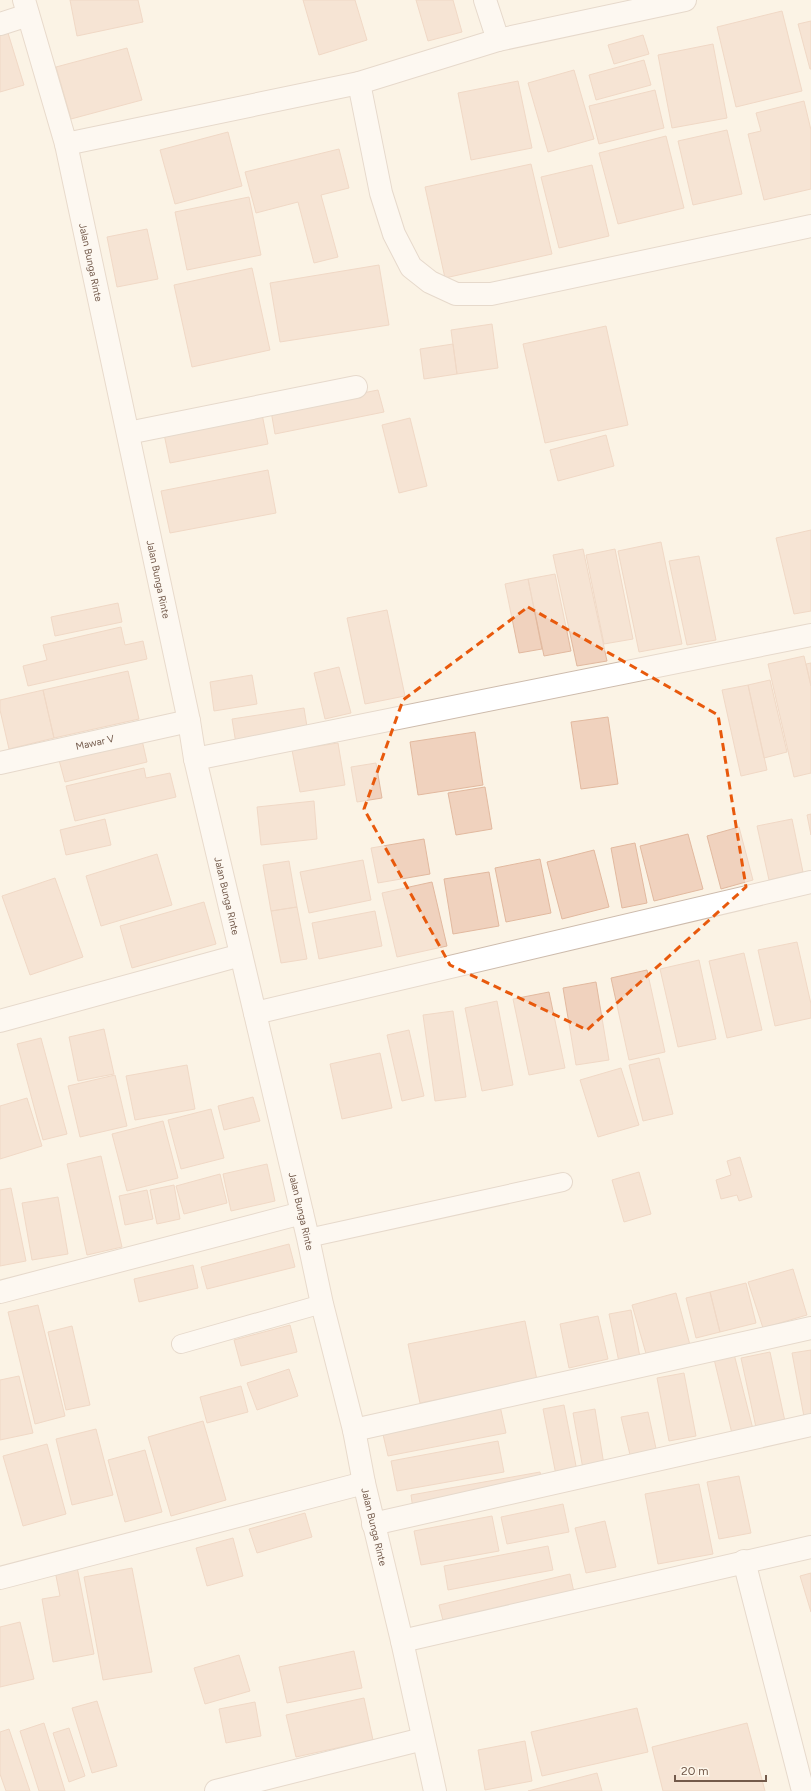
<svg xmlns="http://www.w3.org/2000/svg" width="811" height="1791" viewBox="0 0 811 1791" font-family="Figtree,sans-serif">
<rect width="100%" height="100%" fill="#fbf3e5"/>
<path fill="#f0d2be" stroke="#e2b99f" d="M 70,0 L 138,0 L 143,22 L 77,36 Z
M 303,0 L 355,0 L 367,40 L 319,55 Z
M 416,0 L 453,0 L 462,32 L 428,41 Z
M 782,11 L 802,91 L 736,107 L 717,27 Z
M 811,21 L 811,69 L 810,69 L 798,24 Z
M 8,33 L 24,85 L 0,92 L 0,35 Z
M 643,35 L 649,54 L 614,64 L 608,45 Z
M 713,44 L 727,118 L 672,128 L 658,55 Z
M 127,48 L 142,100 L 71,119 L 56,67 Z
M 644,60 L 651,85 L 596,100 L 589,75 Z
M 574,70 L 594,139 L 548,152 L 528,83 Z
M 518,81 L 532,148 L 471,160 L 458,93 Z
M 655,90 L 664,128 L 599,144 L 589,106 Z
M 804,101 L 811,130 L 811,189 L 764,200 L 748,134 L 761,131 L 756,113 Z
M 727,130 L 742,194 L 693,205 L 678,141 Z
M 228,132 L 242,186 L 175,204 L 160,150 Z
M 666,136 L 684,208 L 618,224 L 599,153 Z
M 339,149 L 349,188 L 321,195 L 338,257 L 314,263 L 298,202 L 256,213 L 245,172 Z
M 531,164 L 552,254 L 445,278 L 425,187 Z
M 592,165 L 609,236 L 559,248 L 541,177 Z
M 249,197 L 261,255 L 187,270 L 175,212 Z
M 147,229 L 158,279 L 117,287 L 107,237 Z
M 379,265 L 389,325 L 280,342 L 270,283 Z
M 252,268 L 270,350 L 192,367 L 174,285 Z
M 492,324 L 498,368 L 457,374 L 451,330 Z
M 606,326 L 628,425 L 545,443 L 523,344 Z
M 453,344 L 457,374 L 424,379 L 420,349 Z
M 378,390 L 384,412 L 275,434 L 271,411 Z
M 262,414 L 268,444 L 170,463 L 164,434 Z
M 410,418 L 427,486 L 399,493 L 382,425 Z
M 606,435 L 614,466 L 558,481 L 550,450 Z
M 268,470 L 276,513 L 170,533 L 161,491 Z
M 811,530 L 811,611 L 794,614 L 776,538 Z
M 661,542 L 682,644 L 639,652 L 618,551 Z
M 583,549 L 607,661 L 577,666 L 553,555 Z
M 615,549 L 633,639 L 604,644 L 586,555 Z
M 699,556 L 716,640 L 687,645 L 669,561 Z
M 555,574 L 571,651 L 544,656 L 528,579 Z
M 528,579 L 542,649 L 519,653 L 505,584 Z
M 118,603 L 122,622 L 55,636 L 51,617 Z
M 387,610 L 405,696 L 365,704 L 347,618 Z
M 121,627 L 125,645 L 143,641 L 147,659 L 28,686 L 23,666 L 47,660 L 43,645 Z
M 804,656 L 811,686 L 811,773 L 794,777 L 768,664 Z
M 811,663 L 811,686 L 806,664 Z
M 339,667 L 351,713 L 325,719 L 314,673 Z
M 128,671 L 139,719 L 54,738 L 43,690 Z
M 252,675 L 257,704 L 214,711 L 210,682 Z
M 770,680 L 787,752 L 764,758 L 748,685 Z
M 748,685 L 767,770 L 741,776 L 722,690 Z
M 43,690 L 54,738 L 9,749 L 0,710 L 0,700 Z
M 304,708 L 308,733 L 236,744 L 232,719 Z
M 608,717 L 618,784 L 581,789 L 571,722 Z
M 475,732 L 483,785 L 418,795 L 410,742 Z
M 142,740 L 147,762 L 65,782 L 59,760 Z
M 338,743 L 345,785 L 300,792 L 292,750 Z
M 376,763 L 382,798 L 357,802 L 351,767 Z
M 144,768 L 146,778 L 170,773 L 176,797 L 75,821 L 66,786 Z
M 485,787 L 492,829 L 456,835 L 448,793 Z
M 314,801 L 317,839 L 261,845 L 257,807 Z
M 811,814 L 811,835 L 807,815 Z
M 105,819 L 111,845 L 66,855 L 60,830 Z
M 792,819 L 803,872 L 769,880 L 757,826 Z
M 739,827 L 753,880 L 721,889 L 707,836 Z
M 688,834 L 703,889 L 654,901 L 640,846 Z
M 424,839 L 430,874 L 378,883 L 371,848 Z
M 635,843 L 647,903 L 622,908 L 611,848 Z
M 594,850 L 609,907 L 562,919 L 547,862 Z
M 157,854 L 172,905 L 101,926 L 86,876 Z
M 540,859 L 551,913 L 506,922 L 495,868 Z
M 363,860 L 371,900 L 309,913 L 300,872 Z
M 289,861 L 297,907 L 271,911 L 263,865 Z
M 489,872 L 499,926 L 453,934 L 444,879 Z
M 55,878 L 83,957 L 30,975 L 2,896 Z
M 432,882 L 447,946 L 397,957 L 382,893 Z
M 204,902 L 216,944 L 132,968 L 120,926 Z
M 297,907 L 307,959 L 281,963 L 271,911 Z
M 375,911 L 382,946 L 319,959 L 312,923 Z
M 797,942 L 811,1004 L 811,1018 L 775,1026 L 758,950 Z
M 744,953 L 762,1030 L 727,1038 L 709,961 Z
M 699,960 L 716,1039 L 678,1047 L 660,969 Z
M 647,970 L 665,1052 L 629,1060 L 611,978 Z
M 596,982 L 609,1060 L 576,1065 L 563,988 Z
M 549,992 L 565,1068 L 529,1075 L 513,999 Z
M 497,1001 L 513,1085 L 482,1091 L 465,1008 Z
M 453,1011 L 466,1097 L 435,1101 L 423,1015 Z
M 104,1029 L 114,1074 L 78,1081 L 69,1037 Z
M 409,1030 L 424,1096 L 402,1101 L 387,1035 Z
M 41,1038 L 67,1134 L 43,1140 L 17,1044 Z
M 380,1053 L 392,1108 L 342,1119 L 330,1064 Z
M 659,1058 L 673,1114 L 643,1121 L 629,1065 Z
M 187,1065 L 195,1109 L 135,1120 L 126,1076 Z
M 621,1068 L 639,1125 L 598,1137 L 580,1080 Z
M 115,1075 L 127,1126 L 80,1137 L 68,1086 Z
M 253,1097 L 260,1121 L 224,1130 L 218,1106 Z
M 27,1098 L 42,1146 L 0,1159 L 0,1106 Z
M 211,1109 L 224,1158 L 181,1169 L 168,1120 Z
M 163,1121 L 178,1178 L 127,1191 L 112,1134 Z
M 101,1156 L 122,1247 L 87,1255 L 67,1164 Z
M 740,1157 L 752,1197 L 739,1201 L 737,1195 L 721,1199 L 716,1180 L 731,1175 L 727,1161 Z
M 267,1164 L 275,1201 L 231,1211 L 223,1174 Z
M 639,1172 L 651,1214 L 624,1222 L 612,1180 Z
M 220,1174 L 227,1203 L 184,1214 L 176,1186 Z
M 174,1185 L 180,1219 L 157,1224 L 150,1190 Z
M 11,1188 L 26,1261 L 0,1266 L 0,1190 Z
M 147,1190 L 153,1219 L 125,1225 L 119,1196 Z
M 58,1197 L 68,1254 L 32,1260 L 22,1203 Z
M 289,1244 L 295,1267 L 207,1289 L 201,1267 Z
M 193,1265 L 198,1288 L 139,1302 L 134,1279 Z
M 793,1269 L 807,1315 L 763,1328 L 748,1282 Z
M 746,1283 L 756,1323 L 720,1332 L 710,1292 Z
M 710,1292 L 720,1332 L 696,1338 L 686,1298 Z
M 676,1293 L 690,1345 L 647,1357 L 632,1305 Z
M 38,1305 L 65,1416 L 35,1424 L 8,1312 Z
M 631,1310 L 640,1357 L 619,1362 L 609,1314 Z
M 598,1316 L 608,1359 L 569,1368 L 560,1324 Z
M 525,1321 L 537,1380 L 420,1403 L 408,1344 Z
M 290,1325 L 297,1352 L 241,1366 L 234,1340 Z
M 72,1326 L 90,1405 L 66,1410 L 48,1332 Z
M 811,1350 L 811,1420 L 805,1422 L 792,1353 Z
M 770,1352 L 786,1426 L 757,1432 L 741,1358 Z
M 734,1354 L 755,1437 L 734,1442 L 714,1359 Z
M 289,1369 L 298,1396 L 257,1410 L 247,1383 Z
M 684,1373 L 696,1436 L 669,1441 L 657,1378 Z
M 19,1376 L 33,1433 L 0,1440 L 0,1380 Z
M 241,1386 L 248,1412 L 207,1423 L 200,1397 Z
M 564,1405 L 577,1471 L 556,1475 L 543,1409 Z
M 500,1406 L 506,1433 L 388,1456 L 382,1430 Z
M 595,1409 L 604,1465 L 583,1469 L 573,1413 Z
M 648,1412 L 657,1453 L 631,1459 L 621,1417 Z
M 203,1421 L 226,1500 L 171,1516 L 148,1437 Z
M 96,1429 L 113,1495 L 72,1505 L 56,1439 Z
M 498,1441 L 504,1472 L 397,1491 L 391,1461 Z
M 47,1444 L 66,1514 L 23,1526 L 3,1456 Z
M 145,1450 L 162,1512 L 125,1522 L 108,1460 Z
M 540,1472 L 543,1486 L 413,1509 L 411,1495 Z
M 739,1476 L 751,1533 L 719,1539 L 707,1482 Z
M 699,1484 L 713,1554 L 658,1564 L 645,1494 Z
M 563,1504 L 569,1532 L 507,1544 L 501,1517 Z
M 305,1513 L 312,1537 L 257,1553 L 249,1529 Z
M 492,1516 L 499,1551 L 421,1565 L 414,1531 Z
M 605,1521 L 616,1567 L 586,1573 L 575,1528 Z
M 233,1538 L 243,1576 L 207,1586 L 196,1548 Z
M 548,1546 L 553,1570 L 448,1590 L 444,1566 Z
M 77,1567 L 94,1654 L 53,1662 L 42,1599 L 60,1596 L 55,1571 Z
M 132,1568 L 152,1672 L 103,1680 L 84,1577 Z
M 811,1573 L 811,1612 L 800,1576 Z
M 570,1574 L 575,1597 L 445,1628 L 439,1605 Z
M 20,1622 L 34,1679 L 0,1687 L 0,1627 Z
M 354,1651 L 362,1688 L 287,1703 L 279,1667 Z
M 239,1655 L 250,1691 L 205,1704 L 194,1668 Z
M 364,1698 L 373,1740 L 296,1757 L 286,1715 Z
M 97,1701 L 117,1766 L 92,1773 L 72,1708 Z
M 255,1702 L 261,1736 L 226,1743 L 219,1709 Z
M 637,1708 L 648,1752 L 542,1776 L 531,1732 Z
M 44,1723 L 65,1791 L 39,1791 L 20,1731 Z
M 747,1723 L 765,1791 L 663,1791 L 652,1747 Z
M 69,1728 L 85,1776 L 69,1782 L 53,1733 Z
M 9,1729 L 30,1791 L 6,1791 L 0,1774 L 0,1732 Z
M 525,1741 L 532,1781 L 485,1790 L 478,1750 Z
M 597,1773 L 602,1791 L 528,1791 Z"/>
<g fill="none" stroke-linecap="round" stroke-linejoin="round">
<g stroke="#cdbbac" stroke-width="20">
<path id="lane" d="M 308,1238 L 563,1182
M 181,1344 L 322,1304"/>
</g>
<g stroke="#cdbbac" stroke-width="24">
<g id="street">
<path d="M 0,24 L 28,15"/>
<path d="M 498,40 L 685,0"/>
<path d="M 359,83 L 381,193 L 394,234 L 411,267 L 430,282 L 456,294 L 491,294 L 811,226"/>
<path d="M 66,144 L 359,83 L 498,40 L 485,0"/>
<path d="M 128,433 L 356,387"/>
<path d="M 195,759 L 811,635"/>
<path id="s1" d="M 0,763 L 189,721"/>
<path d="M 255,1013 L 811,882"/>
<path d="M 0,1021 L 241,955"/>
<path d="M 0,1292 L 302,1213"/>
<path d="M 354,1430 L 811,1328"/>
<path d="M 373,1524 L 811,1425"/>
<path d="M 744,1561 L 803,1791"/>
<path d="M 0,1578 L 364,1483"/>
<path d="M 402,1641 L 811,1547"/>
<path d="M 216,1791 L 423,1739"/>
</g>
</g>
<g stroke="#d1bdac" stroke-width="24">
<g id="secondary">
<path id="s2" d="M 24,0 L 66,144 L 189,721 L 195,759 L 308,1238 L 322,1304 L 354,1430 L 364,1483 L 402,1641 L 435,1791"/>
</g>
</g>
<use href="#lane" stroke="#fff" stroke-width="18"/>
<use href="#street" stroke="#fff" stroke-width="22"/>
<use href="#secondary" stroke="#fff" stroke-width="22"/>
</g>
<path d="M0 0H811V1791H0ZM 528,607 L 718,715 L 746,887 L 587,1030 L 450,965 L 364,809 L 403,700 Z" fill="#fbf3e5" fill-opacity=".55" fill-rule="evenodd"/>
<path fill="none" stroke="#e8590c" stroke-width="3" stroke-dasharray="8 5" stroke-linejoin="round" d="M 528,607 L 718,715 L 746,887 L 587,1030 L 450,965 L 364,809 L 403,700 Z"/>
<g text-anchor="middle" stroke-width="3" stroke-linejoin="round" paint-order="stroke">
<g font-size="10" fill="#735a4b" stroke="#fef7eb">
<text dy="4" stroke="none"><textPath href="#s2" startOffset="271">Jalan Bunga Rinte</textPath></text>
<text dy="4" stroke="none"><textPath href="#s2" startOffset="595">Jalan Bunga Rinte</textPath></text>
<text dy="4" stroke="none"><textPath href="#s1" startOffset="97">Mawar V</textPath></text>
<text dy="4" stroke="none"><textPath href="#s2" startOffset="919">Jalan Bunga Rinte</textPath></text>
<text dy="4" stroke="none"><textPath href="#s2" startOffset="1243">Jalan Bunga Rinte</textPath></text>
<text dy="4" stroke="none"><textPath href="#s2" startOffset="1567">Jalan Bunga Rinte</textPath></text>
</g>
</g>
<path d="M675 1775v6h91v-6" fill="none" stroke="#735a4b" stroke-width="2"/>
<text x="681" y="1775" font-size="12" fill="#735a4b" stroke="#fef7eb" stroke-width="3" paint-order="stroke">20 m</text>
</svg>
